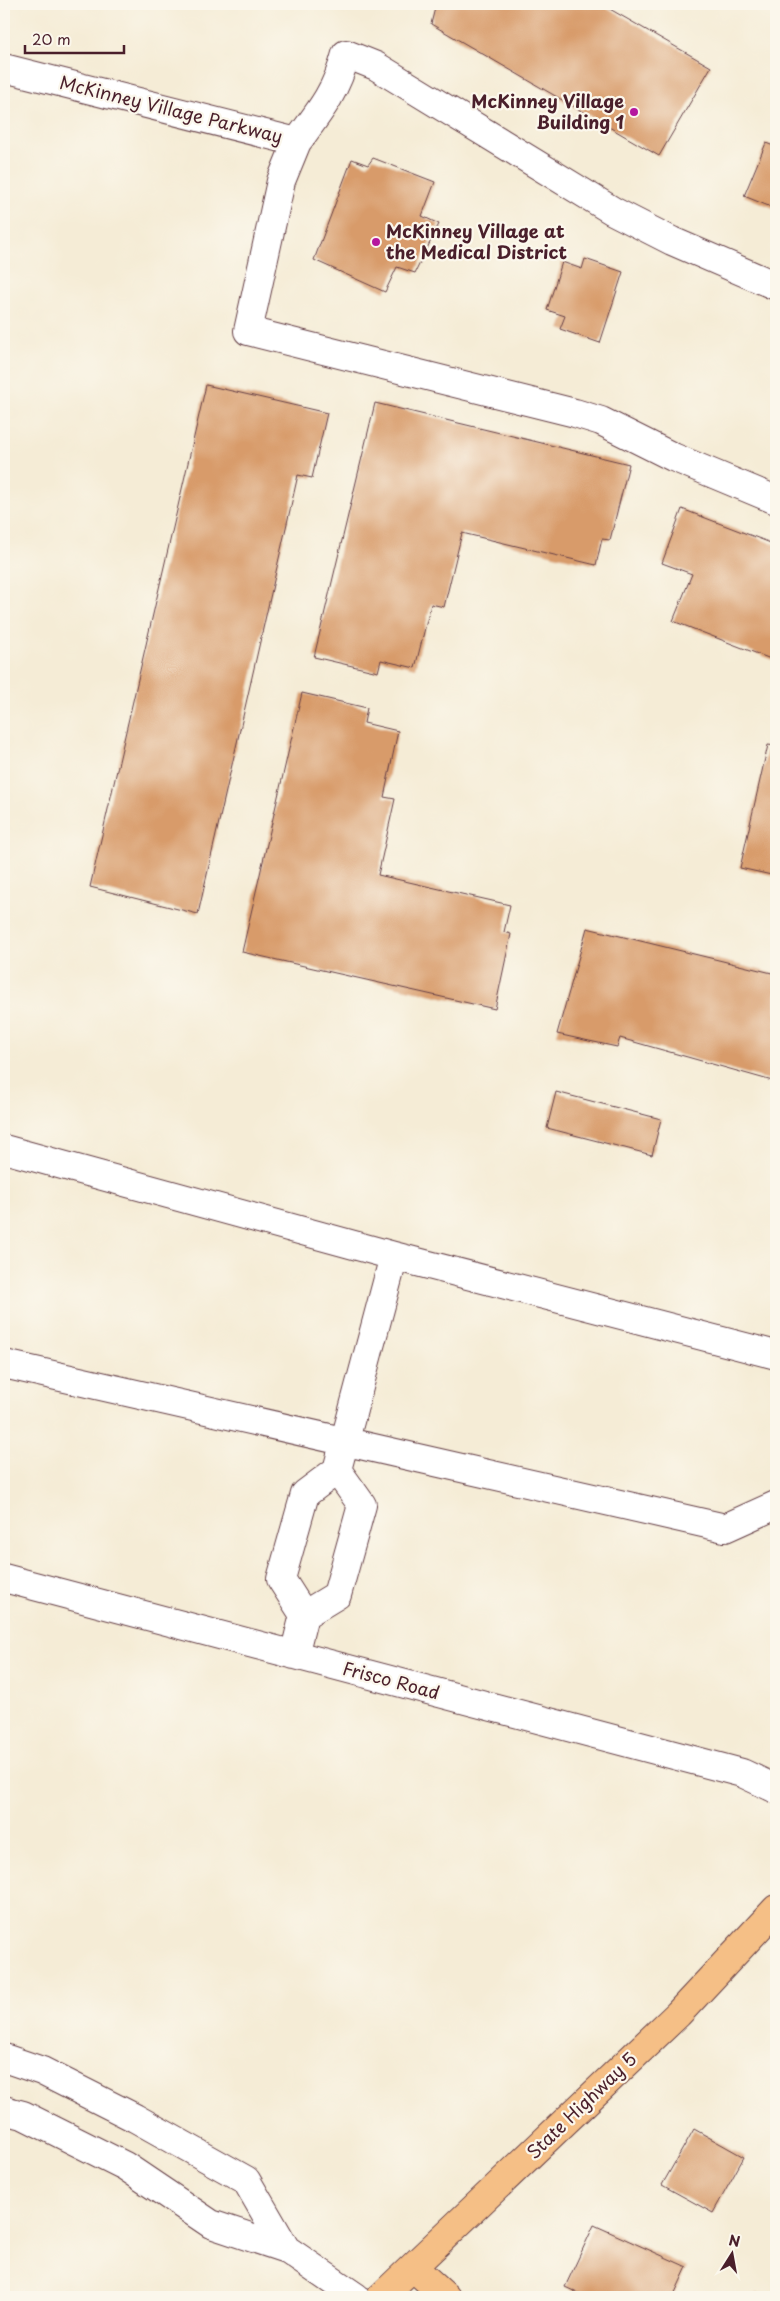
<svg xmlns="http://www.w3.org/2000/svg" width="780" height="2301" viewBox="0 0 780 2301" font-family="'Playpen Sans',sans-serif">
<rect width="100%" height="100%" fill="#fbf7ec"/>
<filter id="ink" filterUnits="userSpaceOnUse"><feTurbulence type="fractalNoise" baseFrequency=".02" numOctaves="2"/><feDisplacementMap in="SourceGraphic" scale="10" xChannelSelector="R" yChannelSelector="G"/><feConvolveMatrix kernelMatrix="1 2 1 2 8 2 1 2 1" color-interpolation-filters="sRGB"/></filter>
<filter id="wash" filterUnits="userSpaceOnUse"><feTurbulence type="fractalNoise" baseFrequency=".0096" numOctaves="4" result="noise"/><feDisplacementMap in="SourceGraphic" scale="20" xChannelSelector="R" yChannelSelector="G"/><feGaussianBlur stdDeviation="1.12" result="paint"/><feColorMatrix in="noise" values="0 0 0 0 0 0 0 0 0 0 0 0 0 0 0 0 0 1.4 0 .05"/><feComposite in="paint" operator="in"/></filter>
<g filter="url(#wash)">
<rect width="100%" height="100%" fill="#f5ecd6"/>
<g id="blocks">
<path fill="#d89b6b" d="M 436,4 L 601,4 L 711,67 L 659,156 L 431,24 Z
M 766,143 L 776,147 L 776,209 L 744,196 Z
M 373,158 L 435,182 L 422,216 L 439,224 L 415,273 L 397,267 L 385,292 L 314,260 L 352,159 L 368,165 Z
M 585,259 L 623,272 L 600,343 L 560,329 L 565,316 L 547,310 L 562,262 L 582,269 Z
M 206,385 L 327,413 L 312,478 L 298,475 L 198,914 L 90,887 Z
M 375,403 L 629,464 L 610,540 L 602,539 L 596,565 L 462,533 L 444,607 L 431,604 L 415,668 L 381,660 L 378,672 L 314,657 Z
M 682,509 L 776,545 L 776,661 L 673,621 L 692,574 L 662,563 Z
M 302,693 L 367,708 L 364,723 L 398,731 L 384,797 L 395,799 L 378,875 L 510,905 L 504,932 L 511,934 L 495,1009 L 242,952 Z
M 775,721 L 776,721 L 776,735 L 773,734 Z
M 768,745 L 776,746 L 776,876 L 740,868 Z
M 587,928 L 776,974 L 776,1082 L 620,1038 L 617,1047 L 557,1034 Z
M 556,1092 L 661,1119 L 652,1155 L 547,1128 Z
M 694,2129 L 744,2157 L 713,2213 L 662,2185 Z
M 594,2225 L 687,2267 L 673,2297 L 587,2297 L 565,2287 Z
M 757,2293 L 775,2296 L 775,2297 L 756,2297 Z"/>
</g>
</g>
<g filter="url(#ink)">
<use href="#blocks" fill-opacity="0" stroke="#643e45" stroke-width="1"/>
<g fill="none" stroke-linecap="round" stroke-linejoin="round">
<g stroke="#643e45" stroke-width="30">
<path id="minor" d="M 4,68 L 297,142 C 320,111 336,92 346,54 L 376,66 L 613,211 L 672,241 L 776,286
M 297,142 L 281,181 L 248,331 L 575,413 L 601,421 L 673,457 L 776,500
M 4,1149 L 394,1256 L 776,1355
M 4,1364 L 725,1528 L 776,1505
M 4,1578 L 742,1773 L 776,1789
M 304,1615 L 337,1595 L 362,1505 L 337,1470
M 294,1655 L 304,1615 L 281,1579 L 305,1494 L 337,1470 L 394,1256
M 4,2058 L 42,2071 L 135,2118 L 246,2180 L 286,2249
M 4,2110 L 23,2115 L 125,2166 L 211,2224 L 286,2249 L 356,2297"/>
</g>
<g stroke="#643e45" stroke-width="30">
<path id="major" d="M 413,2267 L 446,2297
M 381,2297 L 678,2014 L 776,1909"/>
</g>
<use href="#minor" stroke="#fff" stroke-width="28"/>
<use href="#major" stroke="#f5bf86" stroke-width="28"/>
</g>
</g>
<g fill="#b5179e" stroke="#fbf7ec" stroke-width="2">
<circle cx="634" cy="112" r="5"/>
<circle cx="376" cy="242" r="5"/>
</g>
<g text-anchor="middle" stroke-width="4.5" stroke-linejoin="round" paint-order="stroke">
<g font-size="18" font-weight="bold" fill="#4a1f2b" stroke="#fbf7ec" text-anchor="end">
<text x="624" y="108">McKinney Village<tspan x="624" dy="21">Building 1</tspan></text>
<text x="386" y="238" text-anchor="start">McKinney Village at<tspan x="386" dy="21">the Medical District</tspan></text>
</g>
<g font-size="18" fill="#4a1f2b" stroke="#fbf7ec">
<text transform="translate(171 110) rotate(14)" y="6">McKinney Village Parkway</text>
<text transform="translate(391 1681) rotate(15)" y="6">Frisco Road</text>
<text transform="translate(582 2106) rotate(-44)" y="6">State Highway 5</text>
</g>
</g>
<rect width="780" height="2301" fill="none" stroke="#fbf7ec" stroke-width="20"/>
<g transform="translate(732 2254) rotate(11)" stroke="#fbf7ec" stroke-width="4" paint-order="stroke">
<path d="M0-4L9 19L0 12L-9 19Z" fill="#4a1f2b"/>
<text y="-8" font-size="14" font-weight="bold" text-anchor="middle" fill="#4a1f2b">N</text>
</g>
<path d="M25 45v8h99v-8" fill="none" stroke="#4a1f2b" stroke-width="2.5"/>
<text x="32" y="45" font-size="15" fill="#4a1f2b" stroke="#fbf7ec" stroke-width="4" paint-order="stroke">20 m</text>
</svg>
